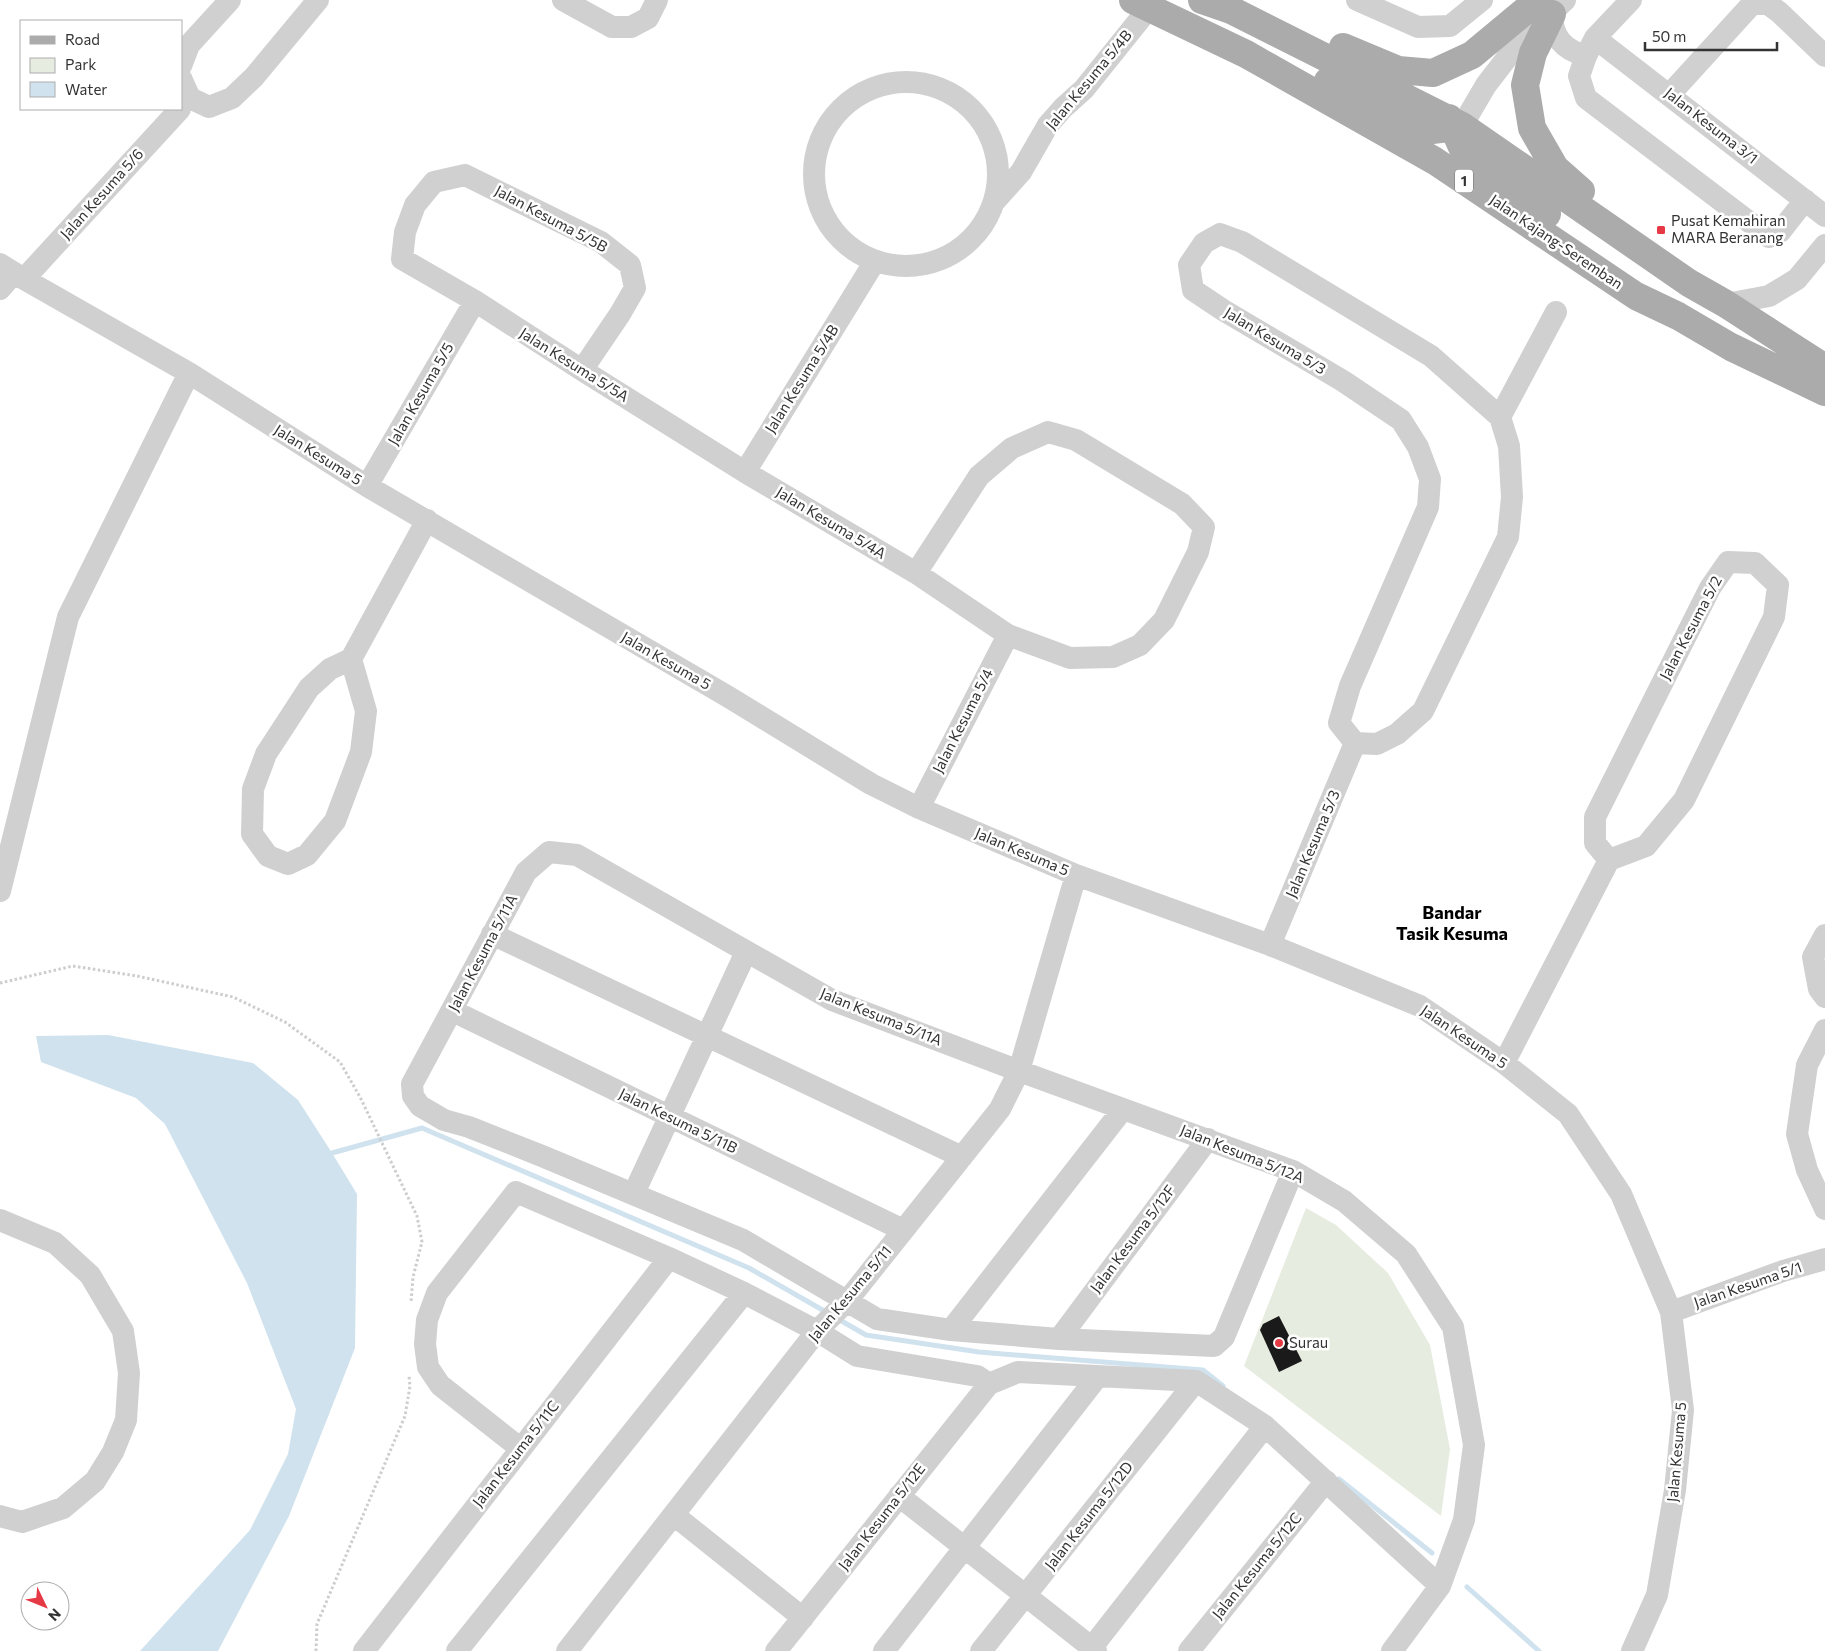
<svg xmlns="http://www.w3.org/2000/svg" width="1825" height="1651" viewBox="0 0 1825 1651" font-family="Commissioner,sans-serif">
<rect width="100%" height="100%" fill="#fff"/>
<path fill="#e6ecdf" d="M 1306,1208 L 1336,1225 L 1388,1273 L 1430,1345 L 1450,1449 L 1441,1516 L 1244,1366 Z"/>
<path fill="#cfe2ee" d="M 108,1035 L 253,1063 L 298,1100 L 332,1153 L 357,1194 L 355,1348 L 289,1516 L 218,1651 L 140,1651 L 250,1530 L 288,1454 L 296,1409 L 247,1283 L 165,1124 L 136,1098 L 41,1062 L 36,1036 Z"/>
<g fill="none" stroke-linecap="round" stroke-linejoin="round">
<path stroke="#cfe2ee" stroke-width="5" d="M 332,1153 L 422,1128 L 749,1268 L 826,1312
M 838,1319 L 866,1335 L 979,1352 L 1203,1370 L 1223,1386
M 1339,1479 L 1432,1553
M 1467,1587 L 1539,1651"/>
</g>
<path fill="#1a1a1a" d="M 1279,1316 L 1302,1361 L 1279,1372 L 1260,1330 L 1263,1324 Z"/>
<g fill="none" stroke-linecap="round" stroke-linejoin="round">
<path stroke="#cdcdcd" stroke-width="3" stroke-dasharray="2.5 2.5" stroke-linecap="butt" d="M 0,983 L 73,966 L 137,976 L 233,997 L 285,1022 L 340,1062 L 360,1097 L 417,1216 L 422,1242 L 413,1277 L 411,1302
M 316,1651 L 317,1624 L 405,1416 L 410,1386 L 409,1376"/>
<path stroke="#d0d0d0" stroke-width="22" d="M 563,0 L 612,27 L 631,27 L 648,18 L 657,0
M 1357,0 L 1418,27 L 1450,26 L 1482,0
M 1631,0 L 1595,38 L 1586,56 L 1579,76 L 1586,98 L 1769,237 L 1780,232 L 1805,200
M 1552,14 C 1552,37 1564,50 1586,56
M 1595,38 L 1825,216
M 181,66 L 189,45 L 230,0
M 181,78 L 190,98 L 209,107 L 232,98 L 254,77 L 318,0
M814 174a92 92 0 1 1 184 0a92 92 0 1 1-184 0Z
M 1670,94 L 1752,4 L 1768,4 L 1779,12 L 1825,56
M 1462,126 L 1486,85 L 1513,50 L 1565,0
M 995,201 L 1021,172 L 1048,125 L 1063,108 L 1084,89 L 1149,8
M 1220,234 L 1242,242 L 1431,356 L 1500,417 L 1509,446 L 1512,497 L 1508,537 L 1423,711 L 1397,734 L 1377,744 L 1355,743 L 1339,723 L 1350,686 L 1428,507 L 1430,479 L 1418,447 L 1401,420 L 1343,381 L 1223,310 L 1193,290 L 1189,265 L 1204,243 Z
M 0,264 L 24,279 L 189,373 L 367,486 L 727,696 L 871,784 L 919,808 L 1076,875 L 1270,945 L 1420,1006 L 1504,1063 L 1568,1114 L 1621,1194 L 1671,1312 L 1683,1410 L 1675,1490 L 1657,1595 L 1632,1651
M 24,279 L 180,109
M 0,289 L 14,273
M 1726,304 L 1769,296 L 1797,279 L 1825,245
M 582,370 L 620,314 L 635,288 L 630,265 L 601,242 L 465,175 L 434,182 L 415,205 L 405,232 L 402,259 L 475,301 L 582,370 L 745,472 L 916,573 L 1008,635 L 1070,658 L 1113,657 L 1140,645 L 1164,620 L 1198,552 L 1204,527 L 1182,504 L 1076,440 L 1048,432 L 1012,448 L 979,476 L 916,573
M 1500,417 L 1556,312
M 745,472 L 875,261
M 367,486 L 475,301
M 351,659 L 366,711 L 361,752 L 335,821 L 307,855 L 288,864 L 268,856 L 252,834 L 253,789 L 266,754 L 309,688 L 330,669 L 351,659 L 427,520
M 919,808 L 1008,635
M 0,891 L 68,617 L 189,373
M 492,934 L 962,1157
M 1825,935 L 1813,957 L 1819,989 L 1825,997
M 1270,945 L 1355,743
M 453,1011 L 903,1230
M 1825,1030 L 1807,1065 L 1797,1134 L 1807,1170 L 1825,1209
M 1504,1063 L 1609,860 L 1646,846 L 1684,800 L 1774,617 L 1778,585 L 1755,563 L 1728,562 L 1710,588 L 1595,817 L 1595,843 L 1609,860
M 1293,1171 L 1224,1337 L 1214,1346 L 1059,1339 L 951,1330 L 877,1319 L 743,1240 L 542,1156 L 469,1127 L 444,1120 L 420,1106 L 413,1096 L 412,1084 L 526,872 L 549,852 L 577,855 L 832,1000 L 1019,1071 L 1293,1171 L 1344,1201 L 1406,1254 L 1453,1327 L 1474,1445 L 1464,1520 L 1440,1586 L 1392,1651
M 634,1193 L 746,952
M 0,1220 L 55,1243 L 90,1275 L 123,1331 L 129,1373 L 126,1420 L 113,1452 L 95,1481 L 63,1508 L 22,1522 L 0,1516
M 1671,1312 L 1783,1271 L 1825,1259
M 951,1330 L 1123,1109
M 1059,1339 L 1208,1139
M 521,1449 L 440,1385 L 428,1367 L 425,1344 L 427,1320 L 437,1293 L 516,1192 L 669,1258 L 744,1293 L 817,1331 L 857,1356 L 977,1376 L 989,1384 L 1018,1372 L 1196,1381 L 1265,1426 L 1440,1586
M 899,1496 L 1096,1651
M 674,1515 L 803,1618
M 364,1651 L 669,1258
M 457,1651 L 744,1293
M 567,1651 L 817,1331 L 847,1301 L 1000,1109 L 1019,1071 L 1076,875
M 776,1651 L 989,1384
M 884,1651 L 1098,1376
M 981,1651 L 1196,1381
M 1089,1651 L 1265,1426
M 1189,1651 L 1326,1481"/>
<path stroke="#ababab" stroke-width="28" d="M 1133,0 L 1246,54 L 1435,161 L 1636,296 L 1678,316 L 1731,347 L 1825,392
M 1202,0 L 1231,10 L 1462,126 L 1689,283 L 1726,304 L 1825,368
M 1552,14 L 1533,53 L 1525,85 L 1532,128 L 1555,168 L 1581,191
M 1343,47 L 1398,70 L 1433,73 L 1472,55 L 1537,1
M 1328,81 L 1408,122 L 1432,130 L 1458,127
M 1449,118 L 1462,147 L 1477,164 L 1547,214"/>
</g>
<g fill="#e63946" stroke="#fff" stroke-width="2">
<rect x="1656" y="225" width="10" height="10" rx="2.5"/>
<circle cx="1279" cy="1343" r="5"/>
</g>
<g text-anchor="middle" stroke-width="5" stroke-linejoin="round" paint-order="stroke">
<rect fill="#fff" stroke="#707070" stroke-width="1" x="1455" y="169.5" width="18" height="23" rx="4"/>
<g font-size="14" font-weight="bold" fill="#333">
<text x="1464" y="186">1</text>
</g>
<g font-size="15" fill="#333" stroke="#fff">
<text transform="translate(1089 80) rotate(-50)" y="5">Jalan Kesuma 5/4B</text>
<text transform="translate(1711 126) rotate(38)" y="5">Jalan Kesuma 3/1</text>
<text transform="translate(102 194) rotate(-48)" y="5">Jalan Kesuma 5/6</text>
<text transform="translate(551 219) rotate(28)" y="5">Jalan Kesuma 5/5B</text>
<text transform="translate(1556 242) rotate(34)" y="5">Jalan Kajang-Seremban</text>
<text transform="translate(1275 341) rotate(31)" y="5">Jalan Kesuma 5/3</text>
<text transform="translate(574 365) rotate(32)" y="5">Jalan Kesuma 5/5A</text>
<text transform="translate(802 379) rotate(-58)" y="5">Jalan Kesuma 5/4B</text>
<text transform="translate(421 394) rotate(-60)" y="5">Jalan Kesuma 5/5</text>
<text transform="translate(318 455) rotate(32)" y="5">Jalan Kesuma 5</text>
<text transform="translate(831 523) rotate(31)" y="5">Jalan Kesuma 5/4A</text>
<text transform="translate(1691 628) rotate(-62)" y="5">Jalan Kesuma 5/2</text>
<text transform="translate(666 661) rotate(30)" y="5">Jalan Kesuma 5</text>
<text transform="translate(963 721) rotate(-63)" y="5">Jalan Kesuma 5/4</text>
<text transform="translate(1313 844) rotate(-67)" y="5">Jalan Kesuma 5/3</text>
<text transform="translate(1022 852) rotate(23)" y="5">Jalan Kesuma 5</text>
<text transform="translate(483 953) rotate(-62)" y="5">Jalan Kesuma 5/11A</text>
<text transform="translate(881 1017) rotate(22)" y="5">Jalan Kesuma 5/11A</text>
<text transform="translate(1464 1037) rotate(34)" y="5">Jalan Kesuma 5</text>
<text transform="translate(678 1121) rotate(26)" y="5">Jalan Kesuma 5/11B</text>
<text transform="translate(1242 1154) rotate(22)" y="5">Jalan Kesuma 5/12A</text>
<text transform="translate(1133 1239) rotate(-53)" y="5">Jalan Kesuma 5/12F</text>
<text transform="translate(1748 1285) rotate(-19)" y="5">Jalan Kesuma 5/1</text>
<text transform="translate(850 1294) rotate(-50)" y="5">Jalan Kesuma 5/11</text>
<text transform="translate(1677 1452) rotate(-85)" y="5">Jalan Kesuma 5</text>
<text transform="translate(516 1454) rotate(-52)" y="5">Jalan Kesuma 5/11C</text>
<text transform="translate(1089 1516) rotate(-52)" y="5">Jalan Kesuma 5/12D</text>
<text transform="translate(882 1517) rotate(-52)" y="5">Jalan Kesuma 5/12E</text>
<text transform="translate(1257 1566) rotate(-51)" y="5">Jalan Kesuma 5/12C</text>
</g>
<g font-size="15" fill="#333" stroke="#fff" text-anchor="start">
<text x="1671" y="226">Pusat Kemahiran<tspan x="1671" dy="17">MARA Beranang</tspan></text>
<text x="1289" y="1348">Surau</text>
</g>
<g font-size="18" font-weight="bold" fill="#000" stroke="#fff">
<text x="1452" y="919">Bandar<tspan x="1452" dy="21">Tasik Kesuma</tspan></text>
</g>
</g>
<rect x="20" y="20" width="162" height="90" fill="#ffffff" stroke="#adadad"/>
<rect x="30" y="36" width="25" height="8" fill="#ababab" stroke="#adadad"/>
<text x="65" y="45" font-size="15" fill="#333333">Road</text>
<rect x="30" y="58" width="25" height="15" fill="#e6ecdf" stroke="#adadad"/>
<text x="65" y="70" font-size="15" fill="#333333">Park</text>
<rect x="30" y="82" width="25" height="15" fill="#cfe2ee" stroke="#adadad"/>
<text x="65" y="95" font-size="15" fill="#333333">Water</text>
<g transform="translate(45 1606) rotate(133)"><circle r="24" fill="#ffffff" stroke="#adadad"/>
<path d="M0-4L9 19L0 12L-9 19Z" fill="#e63946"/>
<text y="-8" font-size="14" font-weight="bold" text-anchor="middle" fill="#333333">N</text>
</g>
<path d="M1645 42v8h132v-8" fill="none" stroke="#333333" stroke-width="2.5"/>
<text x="1652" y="42" font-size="15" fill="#333333" stroke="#ffffff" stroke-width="4" paint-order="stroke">50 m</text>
</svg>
